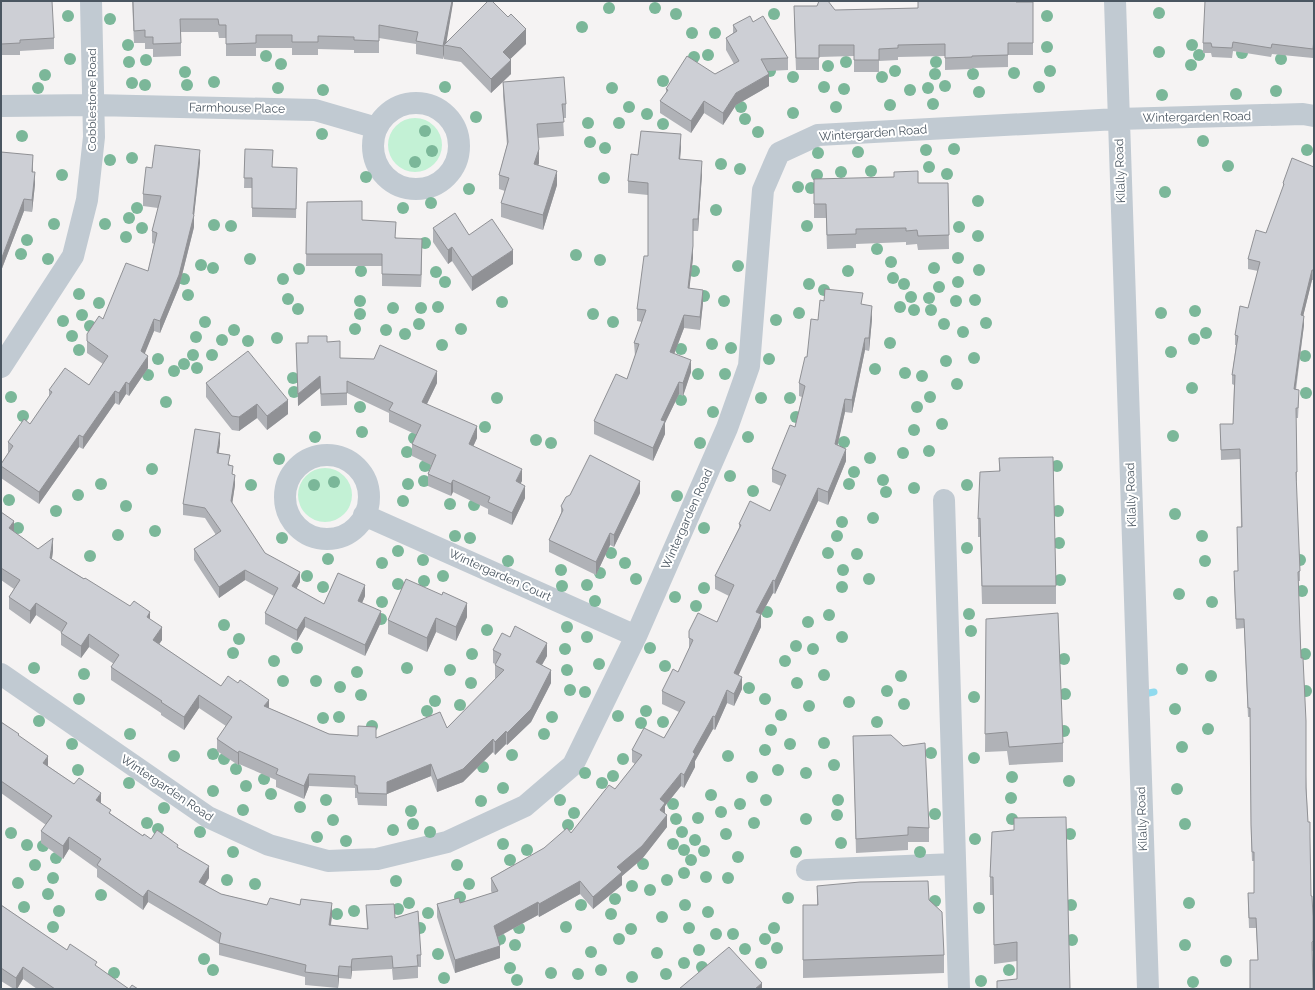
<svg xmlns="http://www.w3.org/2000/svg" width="1315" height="990" viewBox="0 0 1315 990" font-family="Raleway,sans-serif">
<rect width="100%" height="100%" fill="#f5f3f3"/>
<path fill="#c3f1d5" d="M388 145a27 27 0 1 1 54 0a27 27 0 1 1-54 0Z
M298 495a27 27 0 1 1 54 0a27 27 0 1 1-54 0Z"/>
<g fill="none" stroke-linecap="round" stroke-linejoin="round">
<path stroke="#90daee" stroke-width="7" d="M 1144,694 L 1154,692"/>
<path stroke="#c1cad2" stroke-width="22" d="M 1115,1 L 1148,989
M373 146a43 43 0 1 1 86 0a43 43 0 1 1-86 0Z
M 1,106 L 93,105 L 315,110 L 377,128
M 1,367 L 73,256 L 87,200 L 94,137 L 91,1
M285 497a42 42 0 1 1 84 0a42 42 0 1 1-84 0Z
M 944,500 L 959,989
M 364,515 L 636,636
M 1,674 L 208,817 L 269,845 L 328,861 L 377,859 L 447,842 L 525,806 L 573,765 L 636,636 L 727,428 L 749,366 L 763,190 L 779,153 L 818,135 L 1118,119 L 1303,114 L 1314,116
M 807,870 L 955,864"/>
</g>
<g fill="#7bb799">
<circle cx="609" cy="8" r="6"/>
<circle cx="655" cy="8" r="6"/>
<circle cx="1159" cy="13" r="6"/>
<circle cx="676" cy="14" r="6"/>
<circle cx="774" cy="14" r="6"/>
<circle cx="68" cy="16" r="6"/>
<circle cx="1047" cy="16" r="6"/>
<circle cx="110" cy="19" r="6"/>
<circle cx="582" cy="27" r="6"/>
<circle cx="692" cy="33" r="6"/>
<circle cx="715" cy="33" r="6"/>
<circle cx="128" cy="45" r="6"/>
<circle cx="1192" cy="45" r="6"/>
<circle cx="1047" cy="47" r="6"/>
<circle cx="1159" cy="52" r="6"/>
<circle cx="1242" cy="53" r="6"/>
<circle cx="708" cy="55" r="6"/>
<circle cx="1199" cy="55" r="6"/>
<circle cx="266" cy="56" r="6"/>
<circle cx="694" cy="57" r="6"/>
<circle cx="70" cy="59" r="6"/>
<circle cx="1281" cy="59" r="6"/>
<circle cx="146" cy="60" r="6"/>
<circle cx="129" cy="62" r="6"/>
<circle cx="846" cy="62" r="6"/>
<circle cx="936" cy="62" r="6"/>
<circle cx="281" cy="64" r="6"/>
<circle cx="1191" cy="65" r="6"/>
<circle cx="828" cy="66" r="6"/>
<circle cx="770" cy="71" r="6"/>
<circle cx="895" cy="71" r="6"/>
<circle cx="1050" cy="71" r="6"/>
<circle cx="185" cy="72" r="6"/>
<circle cx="1014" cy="73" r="6"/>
<circle cx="935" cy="74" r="6"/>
<circle cx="973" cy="74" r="6"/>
<circle cx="45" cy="75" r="6"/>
<circle cx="793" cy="77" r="6"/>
<circle cx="882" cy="77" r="6"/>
<circle cx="663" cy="81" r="6"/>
<circle cx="214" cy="82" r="6"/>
<circle cx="132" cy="83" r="6"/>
<circle cx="145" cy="85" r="6"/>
<circle cx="187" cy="85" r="6"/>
<circle cx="945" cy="86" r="6"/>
<circle cx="445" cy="87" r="6"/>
<circle cx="824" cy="87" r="6"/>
<circle cx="1039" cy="87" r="6"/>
<circle cx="38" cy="88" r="6"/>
<circle cx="278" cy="88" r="6"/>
<circle cx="612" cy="88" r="6"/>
<circle cx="928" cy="88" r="6"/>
<circle cx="844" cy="89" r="6"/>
<circle cx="323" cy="90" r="6"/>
<circle cx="910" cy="90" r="6"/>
<circle cx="1276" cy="91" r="6"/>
<circle cx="979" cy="92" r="6"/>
<circle cx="1236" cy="94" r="6"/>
<circle cx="1162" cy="95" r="6"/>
<circle cx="933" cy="104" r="6"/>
<circle cx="890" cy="105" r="6"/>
<circle cx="629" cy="107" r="6"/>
<circle cx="741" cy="107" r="6"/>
<circle cx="836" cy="107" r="6"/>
<circle cx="793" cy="113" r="6"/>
<circle cx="647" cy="114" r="6"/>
<circle cx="476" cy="117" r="6"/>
<circle cx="745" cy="119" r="6"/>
<circle cx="588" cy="123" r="6"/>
<circle cx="619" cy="123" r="6"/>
<circle cx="663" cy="124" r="6"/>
<circle cx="425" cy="131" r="6"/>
<circle cx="758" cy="132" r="6"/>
<circle cx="322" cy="134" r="6"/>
<circle cx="22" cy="136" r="6"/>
<circle cx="1203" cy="141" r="6"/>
<circle cx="590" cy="142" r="6"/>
<circle cx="605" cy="148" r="6"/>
<circle cx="954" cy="149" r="6"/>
<circle cx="926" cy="150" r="6"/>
<circle cx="1307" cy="150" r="6"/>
<circle cx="432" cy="151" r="6"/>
<circle cx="858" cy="152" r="6"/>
<circle cx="818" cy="153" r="6"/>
<circle cx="132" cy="158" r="6"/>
<circle cx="110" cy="160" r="6"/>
<circle cx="415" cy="162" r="6"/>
<circle cx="721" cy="164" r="6"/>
<circle cx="1228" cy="166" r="6"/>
<circle cx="929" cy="167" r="6"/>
<circle cx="740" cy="169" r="6"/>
<circle cx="871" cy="171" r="6"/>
<circle cx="841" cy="172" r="6"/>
<circle cx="947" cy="174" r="6"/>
<circle cx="62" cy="175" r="6"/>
<circle cx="817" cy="175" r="6"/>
<circle cx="366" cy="177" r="6"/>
<circle cx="604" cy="178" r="6"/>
<circle cx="798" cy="187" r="6"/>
<circle cx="811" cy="188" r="6"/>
<circle cx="469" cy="189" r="6"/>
<circle cx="1165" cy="192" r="6"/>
<circle cx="978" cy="201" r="6"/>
<circle cx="431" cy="203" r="6"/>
<circle cx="137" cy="208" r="6"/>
<circle cx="403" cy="208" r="6"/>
<circle cx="716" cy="210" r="6"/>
<circle cx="129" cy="218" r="6"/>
<circle cx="54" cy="224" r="6"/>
<circle cx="105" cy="224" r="6"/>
<circle cx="214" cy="225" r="6"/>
<circle cx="231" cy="226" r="6"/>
<circle cx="807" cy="226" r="6"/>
<circle cx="959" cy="227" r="6"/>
<circle cx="142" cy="228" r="6"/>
<circle cx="978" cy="236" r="6"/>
<circle cx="126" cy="237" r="6"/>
<circle cx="27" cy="240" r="6"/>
<circle cx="425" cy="243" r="6"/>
<circle cx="877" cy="249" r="6"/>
<circle cx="21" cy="254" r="6"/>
<circle cx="576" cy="255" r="6"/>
<circle cx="958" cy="258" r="6"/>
<circle cx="48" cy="259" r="6"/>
<circle cx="250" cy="259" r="6"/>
<circle cx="600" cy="260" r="6"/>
<circle cx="891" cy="262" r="6"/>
<circle cx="201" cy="265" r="6"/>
<circle cx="738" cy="266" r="6"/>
<circle cx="213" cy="268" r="6"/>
<circle cx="934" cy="268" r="6"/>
<circle cx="299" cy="269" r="6"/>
<circle cx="979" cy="270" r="6"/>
<circle cx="361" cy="271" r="6"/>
<circle cx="694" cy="271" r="6"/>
<circle cx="848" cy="271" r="6"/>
<circle cx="436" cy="272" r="6"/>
<circle cx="893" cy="278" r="6"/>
<circle cx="184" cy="279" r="6"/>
<circle cx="283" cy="279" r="6"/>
<circle cx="445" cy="282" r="6"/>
<circle cx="958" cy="282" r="6"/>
<circle cx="809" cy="284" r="6"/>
<circle cx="904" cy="284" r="6"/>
<circle cx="939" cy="287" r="6"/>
<circle cx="824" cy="290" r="6"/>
<circle cx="79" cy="294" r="6"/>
<circle cx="188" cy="295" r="6"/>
<circle cx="704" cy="296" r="6"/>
<circle cx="911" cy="297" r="6"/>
<circle cx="929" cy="298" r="6"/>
<circle cx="288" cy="299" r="6"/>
<circle cx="975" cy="300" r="6"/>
<circle cx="360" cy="301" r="6"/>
<circle cx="724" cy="301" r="6"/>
<circle cx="956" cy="301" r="6"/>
<circle cx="502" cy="302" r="6"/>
<circle cx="99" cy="303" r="6"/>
<circle cx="438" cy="307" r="6"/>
<circle cx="900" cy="307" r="6"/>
<circle cx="393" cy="308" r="6"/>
<circle cx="421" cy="308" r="6"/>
<circle cx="298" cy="309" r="6"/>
<circle cx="914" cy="310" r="6"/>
<circle cx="931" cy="310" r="6"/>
<circle cx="1195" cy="311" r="6"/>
<circle cx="799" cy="313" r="6"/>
<circle cx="1161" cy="313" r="6"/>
<circle cx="360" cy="314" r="6"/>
<circle cx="593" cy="314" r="6"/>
<circle cx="82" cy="315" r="6"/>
<circle cx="776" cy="320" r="6"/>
<circle cx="63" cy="321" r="6"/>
<circle cx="205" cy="322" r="6"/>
<circle cx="613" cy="322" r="6"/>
<circle cx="986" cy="323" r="6"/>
<circle cx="419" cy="324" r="6"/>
<circle cx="944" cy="324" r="6"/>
<circle cx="90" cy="326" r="6"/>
<circle cx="355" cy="329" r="6"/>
<circle cx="461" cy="329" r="6"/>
<circle cx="234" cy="330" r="6"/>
<circle cx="386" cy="330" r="6"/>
<circle cx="963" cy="332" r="6"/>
<circle cx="1206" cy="333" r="6"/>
<circle cx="405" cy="334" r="6"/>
<circle cx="72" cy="336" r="6"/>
<circle cx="196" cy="337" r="6"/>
<circle cx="277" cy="338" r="6"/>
<circle cx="1194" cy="339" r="6"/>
<circle cx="222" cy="340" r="6"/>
<circle cx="248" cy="341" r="6"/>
<circle cx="890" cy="343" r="6"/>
<circle cx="712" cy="344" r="6"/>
<circle cx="442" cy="345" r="6"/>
<circle cx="731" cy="348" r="6"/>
<circle cx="681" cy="349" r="6"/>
<circle cx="79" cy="350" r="6"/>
<circle cx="1171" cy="352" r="6"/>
<circle cx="193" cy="355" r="6"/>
<circle cx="212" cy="355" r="6"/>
<circle cx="1305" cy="356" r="6"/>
<circle cx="974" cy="358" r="6"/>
<circle cx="158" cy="359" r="6"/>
<circle cx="769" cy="359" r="6"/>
<circle cx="946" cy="361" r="6"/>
<circle cx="184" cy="364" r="6"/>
<circle cx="197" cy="368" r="6"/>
<circle cx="875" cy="369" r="6"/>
<circle cx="174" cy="371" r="6"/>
<circle cx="905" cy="373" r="6"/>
<circle cx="698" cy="374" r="6"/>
<circle cx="725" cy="374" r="6"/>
<circle cx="148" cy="375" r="6"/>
<circle cx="922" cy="376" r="6"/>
<circle cx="293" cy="378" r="6"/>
<circle cx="957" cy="384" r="6"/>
<circle cx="1192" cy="388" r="6"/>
<circle cx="294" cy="392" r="6"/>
<circle cx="1306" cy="393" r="6"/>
<circle cx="11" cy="397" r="6"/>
<circle cx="930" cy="397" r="6"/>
<circle cx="497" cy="398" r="6"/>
<circle cx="761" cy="398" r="6"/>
<circle cx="790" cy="398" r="6"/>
<circle cx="681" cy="400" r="6"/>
<circle cx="166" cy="402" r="6"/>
<circle cx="360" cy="407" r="6"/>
<circle cx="917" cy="407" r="6"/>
<circle cx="713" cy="412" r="6"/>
<circle cx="23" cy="416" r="6"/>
<circle cx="796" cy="417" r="6"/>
<circle cx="942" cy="424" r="6"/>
<circle cx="485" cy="427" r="6"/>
<circle cx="914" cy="430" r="6"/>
<circle cx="362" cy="432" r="6"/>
<circle cx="1173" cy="436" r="6"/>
<circle cx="315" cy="437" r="6"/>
<circle cx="748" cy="437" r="6"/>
<circle cx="414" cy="438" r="6"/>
<circle cx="536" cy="440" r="6"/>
<circle cx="844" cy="442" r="6"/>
<circle cx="551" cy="443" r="6"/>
<circle cx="700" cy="443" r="6"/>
<circle cx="929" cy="451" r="6"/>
<circle cx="407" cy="452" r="6"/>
<circle cx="903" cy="453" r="6"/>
<circle cx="870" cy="458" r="6"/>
<circle cx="279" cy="459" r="6"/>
<circle cx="425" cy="466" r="6"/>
<circle cx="1057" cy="466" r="6"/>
<circle cx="152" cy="469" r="6"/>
<circle cx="854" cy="472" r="6"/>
<circle cx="730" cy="476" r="6"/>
<circle cx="883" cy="480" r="6"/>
<circle cx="424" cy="481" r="6"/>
<circle cx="334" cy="482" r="6"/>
<circle cx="101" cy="484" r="6"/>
<circle cx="408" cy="484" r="6"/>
<circle cx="849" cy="484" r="6"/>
<circle cx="251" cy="485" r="6"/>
<circle cx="314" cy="485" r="6"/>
<circle cx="967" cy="485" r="6"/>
<circle cx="914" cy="488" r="6"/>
<circle cx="753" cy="491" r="6"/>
<circle cx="886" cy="492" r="6"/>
<circle cx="78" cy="495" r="6"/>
<circle cx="677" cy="496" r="6"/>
<circle cx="9" cy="500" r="6"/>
<circle cx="403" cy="501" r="6"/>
<circle cx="450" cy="504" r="6"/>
<circle cx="474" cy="505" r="6"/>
<circle cx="126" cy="506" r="6"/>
<circle cx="56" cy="511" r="6"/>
<circle cx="1058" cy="511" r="6"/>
<circle cx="1175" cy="514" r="6"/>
<circle cx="873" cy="518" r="6"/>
<circle cx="842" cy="522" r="6"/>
<circle cx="18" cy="528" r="6"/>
<circle cx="704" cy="528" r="6"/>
<circle cx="155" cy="531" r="6"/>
<circle cx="118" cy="535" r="6"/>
<circle cx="455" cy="536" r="6"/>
<circle cx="837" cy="536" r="6"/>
<circle cx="1202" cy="536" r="6"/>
<circle cx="282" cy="538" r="6"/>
<circle cx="470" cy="538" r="6"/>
<circle cx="1059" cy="543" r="6"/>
<circle cx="967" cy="548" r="6"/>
<circle cx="398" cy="551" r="6"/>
<circle cx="611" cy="553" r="6"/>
<circle cx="828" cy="553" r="6"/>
<circle cx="857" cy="554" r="6"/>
<circle cx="90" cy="556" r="6"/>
<circle cx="328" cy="559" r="6"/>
<circle cx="423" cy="560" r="6"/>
<circle cx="1300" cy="560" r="6"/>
<circle cx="508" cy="561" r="6"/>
<circle cx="1205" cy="561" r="6"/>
<circle cx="382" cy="563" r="6"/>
<circle cx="625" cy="563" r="6"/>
<circle cx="561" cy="570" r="6"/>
<circle cx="843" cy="570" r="6"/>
<circle cx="600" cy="573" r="6"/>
<circle cx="307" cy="576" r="6"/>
<circle cx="443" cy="576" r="6"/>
<circle cx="636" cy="579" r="6"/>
<circle cx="869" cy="579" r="6"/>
<circle cx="1060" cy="580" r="6"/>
<circle cx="424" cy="581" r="6"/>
<circle cx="398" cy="584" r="6"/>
<circle cx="587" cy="585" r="6"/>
<circle cx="562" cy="586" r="6"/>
<circle cx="323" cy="587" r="6"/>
<circle cx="842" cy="587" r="6"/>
<circle cx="704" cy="588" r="6"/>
<circle cx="1302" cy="591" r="6"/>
<circle cx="1179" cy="594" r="6"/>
<circle cx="675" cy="597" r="6"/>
<circle cx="595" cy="601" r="6"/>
<circle cx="382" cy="602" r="6"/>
<circle cx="1212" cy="602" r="6"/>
<circle cx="696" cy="606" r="6"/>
<circle cx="767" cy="612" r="6"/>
<circle cx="969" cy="614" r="6"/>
<circle cx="829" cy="615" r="6"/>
<circle cx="381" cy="619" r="6"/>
<circle cx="808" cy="622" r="6"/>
<circle cx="224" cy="625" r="6"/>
<circle cx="567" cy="627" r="6"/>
<circle cx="487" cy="630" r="6"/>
<circle cx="971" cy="631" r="6"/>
<circle cx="587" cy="637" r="6"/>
<circle cx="842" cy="637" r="6"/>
<circle cx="239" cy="639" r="6"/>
<circle cx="796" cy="646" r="6"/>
<circle cx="297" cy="648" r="6"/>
<circle cx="650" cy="648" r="6"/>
<circle cx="565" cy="649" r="6"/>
<circle cx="813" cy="649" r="6"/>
<circle cx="233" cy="653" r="6"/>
<circle cx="472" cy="654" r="6"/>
<circle cx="1305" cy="654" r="6"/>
<circle cx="1064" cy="659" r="6"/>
<circle cx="274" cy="661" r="6"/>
<circle cx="785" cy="661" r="6"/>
<circle cx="599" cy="664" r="6"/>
<circle cx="665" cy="666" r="6"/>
<circle cx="34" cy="668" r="6"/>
<circle cx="407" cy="668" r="6"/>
<circle cx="1182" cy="669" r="6"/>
<circle cx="450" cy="670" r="6"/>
<circle cx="567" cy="670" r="6"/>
<circle cx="357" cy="672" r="6"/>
<circle cx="84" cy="674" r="6"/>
<circle cx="824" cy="675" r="6"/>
<circle cx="901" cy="676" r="6"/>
<circle cx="1211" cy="676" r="6"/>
<circle cx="283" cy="681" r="6"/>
<circle cx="316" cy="681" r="6"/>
<circle cx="471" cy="683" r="6"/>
<circle cx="797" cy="683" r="6"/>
<circle cx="340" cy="687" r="6"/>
<circle cx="749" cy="688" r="6"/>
<circle cx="570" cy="690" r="6"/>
<circle cx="887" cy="691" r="6"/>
<circle cx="1306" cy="691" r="6"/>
<circle cx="585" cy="692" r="6"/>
<circle cx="1065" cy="694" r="6"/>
<circle cx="361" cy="695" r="6"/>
<circle cx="974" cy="697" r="6"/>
<circle cx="79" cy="699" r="6"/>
<circle cx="765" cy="699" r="6"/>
<circle cx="435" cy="701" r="6"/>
<circle cx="849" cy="702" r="6"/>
<circle cx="904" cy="704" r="6"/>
<circle cx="460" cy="705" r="6"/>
<circle cx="809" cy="706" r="6"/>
<circle cx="1175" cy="709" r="6"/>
<circle cx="427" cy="711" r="6"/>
<circle cx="646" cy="711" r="6"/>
<circle cx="781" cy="715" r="6"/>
<circle cx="618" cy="716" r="6"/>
<circle cx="339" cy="717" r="6"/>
<circle cx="552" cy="717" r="6"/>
<circle cx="323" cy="718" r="6"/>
<circle cx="39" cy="721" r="6"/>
<circle cx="663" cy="722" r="6"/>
<circle cx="877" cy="722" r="6"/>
<circle cx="641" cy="723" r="6"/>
<circle cx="372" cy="726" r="6"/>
<circle cx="1208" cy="729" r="6"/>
<circle cx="771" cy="730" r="6"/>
<circle cx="1064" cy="731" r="6"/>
<circle cx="130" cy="734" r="6"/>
<circle cx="544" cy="734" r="6"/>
<circle cx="824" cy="743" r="6"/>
<circle cx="72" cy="744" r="6"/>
<circle cx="790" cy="744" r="6"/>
<circle cx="1182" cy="747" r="6"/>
<circle cx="765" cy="750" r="6"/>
<circle cx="931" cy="753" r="6"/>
<circle cx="213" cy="754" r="6"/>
<circle cx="512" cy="755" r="6"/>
<circle cx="174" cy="756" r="6"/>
<circle cx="728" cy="756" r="6"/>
<circle cx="974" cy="758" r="6"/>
<circle cx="224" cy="759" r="6"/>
<circle cx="623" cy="759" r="6"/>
<circle cx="834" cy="765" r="6"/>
<circle cx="483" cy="767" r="6"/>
<circle cx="236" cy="769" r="6"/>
<circle cx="78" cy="770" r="6"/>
<circle cx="778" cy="770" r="6"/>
<circle cx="585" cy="773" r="6"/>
<circle cx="806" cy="773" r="6"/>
<circle cx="613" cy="776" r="6"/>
<circle cx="752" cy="777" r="6"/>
<circle cx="1012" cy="777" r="6"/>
<circle cx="264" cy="779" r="6"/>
<circle cx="1069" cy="781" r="6"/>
<circle cx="129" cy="783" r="6"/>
<circle cx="602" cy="783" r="6"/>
<circle cx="246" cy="786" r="6"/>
<circle cx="503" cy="788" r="6"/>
<circle cx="1177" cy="789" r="6"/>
<circle cx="213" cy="791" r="6"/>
<circle cx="271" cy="794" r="6"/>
<circle cx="711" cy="795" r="6"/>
<circle cx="1011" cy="798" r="6"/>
<circle cx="326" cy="800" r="6"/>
<circle cx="560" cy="800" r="6"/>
<circle cx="766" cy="800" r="6"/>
<circle cx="838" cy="800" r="6"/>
<circle cx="481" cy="801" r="6"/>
<circle cx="673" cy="804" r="6"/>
<circle cx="740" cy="804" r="6"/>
<circle cx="300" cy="807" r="6"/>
<circle cx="164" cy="808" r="6"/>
<circle cx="243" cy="810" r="6"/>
<circle cx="411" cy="811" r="6"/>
<circle cx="721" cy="812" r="6"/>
<circle cx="574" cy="813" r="6"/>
<circle cx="935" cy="814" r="6"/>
<circle cx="837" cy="815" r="6"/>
<circle cx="698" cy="818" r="6"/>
<circle cx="676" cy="819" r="6"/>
<circle cx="806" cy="819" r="6"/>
<circle cx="1012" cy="819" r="6"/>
<circle cx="333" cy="820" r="6"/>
<circle cx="147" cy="823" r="6"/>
<circle cx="754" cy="823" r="6"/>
<circle cx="413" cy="824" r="6"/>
<circle cx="1185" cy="824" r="6"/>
<circle cx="568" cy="825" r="6"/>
<circle cx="158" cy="829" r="6"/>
<circle cx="393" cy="830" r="6"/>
<circle cx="200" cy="832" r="6"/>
<circle cx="430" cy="832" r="6"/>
<circle cx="682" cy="832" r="6"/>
<circle cx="11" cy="833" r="6"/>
<circle cx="726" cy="834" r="6"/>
<circle cx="1070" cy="834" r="6"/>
<circle cx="317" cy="837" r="6"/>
<circle cx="975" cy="839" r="6"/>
<circle cx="695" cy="840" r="6"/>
<circle cx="346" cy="841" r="6"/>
<circle cx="841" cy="843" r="6"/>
<circle cx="503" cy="844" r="6"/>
<circle cx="673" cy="844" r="6"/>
<circle cx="27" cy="845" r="6"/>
<circle cx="43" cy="846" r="6"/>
<circle cx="527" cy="850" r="6"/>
<circle cx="684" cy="850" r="6"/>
<circle cx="704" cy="851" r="6"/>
<circle cx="233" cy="852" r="6"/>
<circle cx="796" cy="852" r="6"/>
<circle cx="920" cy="852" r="6"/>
<circle cx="738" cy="857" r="6"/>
<circle cx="56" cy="858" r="6"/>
<circle cx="510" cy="860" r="6"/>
<circle cx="691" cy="860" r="6"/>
<circle cx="643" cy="864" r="6"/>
<circle cx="35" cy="865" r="6"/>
<circle cx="457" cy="865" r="6"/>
<circle cx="684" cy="873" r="6"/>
<circle cx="706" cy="877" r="6"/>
<circle cx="53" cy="878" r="6"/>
<circle cx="728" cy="878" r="6"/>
<circle cx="227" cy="880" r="6"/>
<circle cx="667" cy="880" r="6"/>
<circle cx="396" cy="881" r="6"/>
<circle cx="18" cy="883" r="6"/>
<circle cx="255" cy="884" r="6"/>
<circle cx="469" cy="884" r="6"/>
<circle cx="632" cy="886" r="6"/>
<circle cx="650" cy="890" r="6"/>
<circle cx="48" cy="894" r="6"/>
<circle cx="101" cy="895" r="6"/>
<circle cx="460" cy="897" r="6"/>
<circle cx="788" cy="898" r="6"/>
<circle cx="615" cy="899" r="6"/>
<circle cx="935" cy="901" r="6"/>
<circle cx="409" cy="903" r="6"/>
<circle cx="1189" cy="903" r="6"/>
<circle cx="581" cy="905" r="6"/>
<circle cx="685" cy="905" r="6"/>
<circle cx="1071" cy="905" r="6"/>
<circle cx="24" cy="907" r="6"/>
<circle cx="979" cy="908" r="6"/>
<circle cx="398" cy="909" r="6"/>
<circle cx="59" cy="911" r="6"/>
<circle cx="354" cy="911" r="6"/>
<circle cx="708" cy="912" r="6"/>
<circle cx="428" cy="913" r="6"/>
<circle cx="337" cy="914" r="6"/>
<circle cx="611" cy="914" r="6"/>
<circle cx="662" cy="917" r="6"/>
<circle cx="53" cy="927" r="6"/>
<circle cx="566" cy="927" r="6"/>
<circle cx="420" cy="928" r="6"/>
<circle cx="519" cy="928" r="6"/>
<circle cx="689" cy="928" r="6"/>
<circle cx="774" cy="928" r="6"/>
<circle cx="631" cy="929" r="6"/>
<circle cx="716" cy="934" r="6"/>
<circle cx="733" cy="934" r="6"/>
<circle cx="500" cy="939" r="6"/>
<circle cx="619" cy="939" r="6"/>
<circle cx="765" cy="939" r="6"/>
<circle cx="1072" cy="940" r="6"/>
<circle cx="515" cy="945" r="6"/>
<circle cx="1185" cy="945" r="6"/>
<circle cx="777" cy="948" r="6"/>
<circle cx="745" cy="949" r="6"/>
<circle cx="699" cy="950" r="6"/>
<circle cx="591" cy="952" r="6"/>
<circle cx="657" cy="953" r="6"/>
<circle cx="438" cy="954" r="6"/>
<circle cx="204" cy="959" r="6"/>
<circle cx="1226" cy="961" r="6"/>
<circle cx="684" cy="963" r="6"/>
<circle cx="761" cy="963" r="6"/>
<circle cx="702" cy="967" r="6"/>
<circle cx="510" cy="968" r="6"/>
<circle cx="213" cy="970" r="6"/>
<circle cx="601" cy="970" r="6"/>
<circle cx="1009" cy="970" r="6"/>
<circle cx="114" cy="973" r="6"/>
<circle cx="551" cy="973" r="6"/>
<circle cx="578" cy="974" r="6"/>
<circle cx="666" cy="974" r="6"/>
<circle cx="632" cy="977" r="6"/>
<circle cx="444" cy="978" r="6"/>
<circle cx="517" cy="980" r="6"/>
<circle cx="981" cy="981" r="6"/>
<circle cx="1193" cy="982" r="6"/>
</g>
<path fill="#b0b2b7" d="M 1,1 L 54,38 L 54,49 L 20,51 L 20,55 L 1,55 Z
M 132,1 L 453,1 L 446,43 L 526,44 L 510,59 L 511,74 L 491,93 L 461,62 L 444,59 L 444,54 L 443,59 L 416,54 L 416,44 L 379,38 L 379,53 L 354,53 L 354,50 L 318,49 L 318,55 L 292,55 L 292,48 L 256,48 L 256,56 L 226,56 L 226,38 L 219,38 L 218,32 L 181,32 L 181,56 L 153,57 L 153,49 L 145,49 L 145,43 L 134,43 Z
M 1314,1 L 1314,48 L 1313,58 L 1272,54 L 1271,57 L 1233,51 L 1232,58 L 1212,57 L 1211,53 L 1203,53 L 1203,43 Z
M 1016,2 L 1033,2 L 1033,55 L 1008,55 L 1008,67 L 972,68 L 972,69 L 945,70 L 945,56 L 898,57 L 898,60 L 879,61 L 879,72 L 854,72 L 854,56 L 819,57 L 819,70 L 796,70 L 794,18 L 835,10 L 918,8 Z
M 753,22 L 788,58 L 788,70 L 768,71 L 769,86 L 736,105 L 723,125 L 704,113 L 691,133 L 660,113 L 660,101 L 666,93 L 666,89 L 715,74 L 734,64 L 726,50 L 726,38 L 733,33 L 733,25 Z
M 503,82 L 566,104 L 566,118 L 563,118 L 564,136 L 538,138 L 539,163 L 538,165 L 557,185 L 543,230 L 501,217 L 501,203 L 505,191 L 499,189 L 499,175 L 507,145 L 503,96 Z
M 681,147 L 680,159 L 702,174 L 698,231 L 693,231 L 693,258 L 689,289 L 703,303 L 700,330 L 684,328 L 674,354 L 691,372 L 683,396 L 679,394 L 665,423 L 665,434 L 653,461 L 594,434 L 594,421 L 627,379 L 635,356 L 634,343 L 642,322 L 637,321 L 637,309 L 648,256 L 648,195 L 628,193 L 628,181 L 638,155 Z
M 245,149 L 273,167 L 297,168 L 296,218 L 252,217 L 252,188 L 244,188 Z
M 200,162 L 194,215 L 194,227 L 179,287 L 160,333 L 154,331 L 144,354 L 148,368 L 129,396 L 126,394 L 119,405 L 115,403 L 83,449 L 79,447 L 39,504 L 1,478 L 1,464 L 8,453 L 8,442 L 30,424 L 49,397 L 49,390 L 89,385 L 103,364 L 87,353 L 87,334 L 103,319 L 148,271 L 154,244 L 152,243 L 152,231 L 158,208 L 143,206 L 143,194 L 152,168 Z
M 33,166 L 33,172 L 35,184 L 32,212 L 24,211 L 1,271 Z
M 1314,167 L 1314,280 L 1312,280 L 1303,316 L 1304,325 L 1296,390 L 1299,399 L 1298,418 L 1296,418 L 1297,472 L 1297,481 L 1296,481 L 1300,571 L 1300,581 L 1298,581 L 1311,896 L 1313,916 L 1313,951 L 1258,960 L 1256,928 L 1249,928 L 1248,902 L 1248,893 L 1254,893 L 1254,861 L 1252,861 L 1251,835 L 1250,717 L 1248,717 L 1244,628 L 1236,629 L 1234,580 L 1234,571 L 1238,571 L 1241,527 L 1240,459 L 1221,460 L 1220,424 L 1233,424 L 1234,385 L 1232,384 L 1232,375 L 1236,345 L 1235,345 L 1235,335 L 1248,308 L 1258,271 L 1248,269 L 1248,259 L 1266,233 L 1283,188 L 1283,183 Z
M 814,179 L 918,183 L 948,183 L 949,249 L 918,250 L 917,244 L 906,245 L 906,242 L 856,244 L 856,248 L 827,249 L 826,218 L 814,218 Z
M 307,202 L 362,220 L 422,251 L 421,287 L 382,286 L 382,266 L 306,266 Z
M 433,228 L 469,235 L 513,264 L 472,291 L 452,261 L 448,264 L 433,242 Z
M 863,305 L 872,319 L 869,351 L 865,350 L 852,413 L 845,412 L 837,445 L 846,461 L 828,505 L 818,501 L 775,594 L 773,593 L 761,615 L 761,627 L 738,675 L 742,689 L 734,706 L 727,703 L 715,730 L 713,729 L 695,761 L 695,767 L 684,788 L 681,786 L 665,806 L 665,813 L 667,827 L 642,859 L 622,876 L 622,885 L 593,909 L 580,894 L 539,917 L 538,915 L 498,937 L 500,958 L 455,973 L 437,917 L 437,904 L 460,903 L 492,893 L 491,891 L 491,878 L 571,833 L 615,789 L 635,764 L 632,762 L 632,750 L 664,738 L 679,712 L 662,704 L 662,691 L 678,672 L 689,649 L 689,631 L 717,622 L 729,596 L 715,589 L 715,576 L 739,528 L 739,524 L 770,511 L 781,486 L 772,482 L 772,469 L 795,427 L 802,397 L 799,396 L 799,383 L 818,320 Z
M 308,336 L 327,342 L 340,358 L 437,383 L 427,404 L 477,438 L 473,446 L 522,481 L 520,483 L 525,498 L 512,525 L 488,514 L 488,509 L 453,492 L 451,496 L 428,486 L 428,474 L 431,465 L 412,456 L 412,444 L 417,435 L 389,422 L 389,413 L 347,393 L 347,405 L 321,406 L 320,388 L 298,406 L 296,343 L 308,343 Z
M 206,383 L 288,414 L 267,430 L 257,418 L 239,431 L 232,430 L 206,397 Z
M 220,444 L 218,454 L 230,465 L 235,485 L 232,503 L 265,553 L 300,582 L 296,589 L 324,604 L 365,596 L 362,603 L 381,622 L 365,656 L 305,627 L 297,641 L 265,624 L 265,613 L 274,596 L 245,580 L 219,598 L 194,560 L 194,549 L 216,535 L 205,518 L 183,515 L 183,504 Z
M 999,458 L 1056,586 L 1056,604 L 982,604 L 980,537 L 978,537 L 978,519 L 999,471 Z
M 640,493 L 614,547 L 610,545 L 596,575 L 549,552 L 549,540 L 561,513 L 561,506 Z
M 1,512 L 14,532 L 38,549 L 53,551 L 52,559 L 150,619 L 162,640 L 159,644 L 221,686 L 269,708 L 329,734 L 376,738 L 447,728 L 496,679 L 495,678 L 495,664 L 493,663 L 493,650 L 547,656 L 542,665 L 551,683 L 531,722 L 507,745 L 506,744 L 495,755 L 493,752 L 463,782 L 437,792 L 431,776 L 387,794 L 387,806 L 358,805 L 357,798 L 355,798 L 355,788 L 309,786 L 304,799 L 276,787 L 276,780 L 239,764 L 238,765 L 217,751 L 217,739 L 226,726 L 199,708 L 184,730 L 161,715 L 161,713 L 111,680 L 111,667 L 114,664 L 89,647 L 81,658 L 61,645 L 61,632 L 36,615 L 30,624 L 9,609 L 9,597 L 14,589 L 1,580 Z
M 442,595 L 467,617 L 456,641 L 436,632 L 427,652 L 388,634 L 388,620 Z
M 986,619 L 1063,743 L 1063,762 L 1009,765 L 1007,751 L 985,752 Z
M 1,722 L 19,736 L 48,766 L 101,803 L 111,814 L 143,836 L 178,848 L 209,878 L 205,885 L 221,894 L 267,905 L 332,915 L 331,925 L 367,929 L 366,905 L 395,918 L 421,955 L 421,967 L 418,967 L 418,978 L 393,980 L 392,969 L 352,971 L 351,979 L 339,978 L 338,988 L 305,985 L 305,977 L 219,955 L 219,944 L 148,902 L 143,910 L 97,877 L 97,869 L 69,849 L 63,859 L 41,843 L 41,831 L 46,825 L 1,793 Z
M 853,736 L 929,828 L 929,842 L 908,842 L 908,850 L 856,853 Z
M 992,832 L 1070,989 L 1017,979 L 1017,961 L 994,964 L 993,895 L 990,895 L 990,877 Z
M 817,886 L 929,900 L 944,955 L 944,973 L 803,978 L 803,905 L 817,905 Z
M 1,905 L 67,950 L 97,967 L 129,989 L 138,989 L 37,989 L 23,979 L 17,989 L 14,989 L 1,981 Z"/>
<path fill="#909195" d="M 452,1 L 453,1 L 453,3 L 446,45 L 444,45 L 444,54 L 443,59 L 443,46 Z
M 526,29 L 526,44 L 503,66 L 503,52 Z
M 1314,39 L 1314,48 L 1313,58 L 1313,49 Z
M 511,60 L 511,74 L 491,93 L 491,79 Z
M 769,74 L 769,86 L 736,105 L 723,125 L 723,113 L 736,93 Z
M 704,101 L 704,113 L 691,133 L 691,121 Z
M 681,134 L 681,147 L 679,171 L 679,159 Z
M 539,149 L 539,163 L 534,178 L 534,164 Z
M 200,150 L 200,162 L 194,216 L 194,215 L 194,227 L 179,287 L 160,333 L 160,321 L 193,214 Z
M 33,155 L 33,166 L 32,183 L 32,172 Z
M 702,161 L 702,174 L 698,231 L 698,219 Z
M 557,171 L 557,185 L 543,230 L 543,215 Z
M 35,172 L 35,184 L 32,212 L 32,200 Z
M 24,199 L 24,211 L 1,271 L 1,260 Z
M 422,239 L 422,251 L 421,287 L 421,275 Z
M 693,246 L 693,258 L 688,301 L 688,288 Z
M 452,247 L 452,261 L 448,264 L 448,250 Z
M 513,250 L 513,264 L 472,291 L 472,277 Z
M 1312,270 L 1312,280 L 1301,325 L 1301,315 Z
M 703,290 L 703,303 L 700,330 L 700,317 Z
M 872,306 L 872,319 L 869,351 L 869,338 Z
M 684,315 L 684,328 L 670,365 L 670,352 Z
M 1304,316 L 1304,325 L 1294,399 L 1294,389 Z
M 154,319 L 154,331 L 141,363 L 141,351 Z
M 865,338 L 865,350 L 852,413 L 852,400 Z
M 148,356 L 148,368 L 129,396 L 129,384 Z
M 691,360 L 691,372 L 683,396 L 683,383 Z
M 437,371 L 437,383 L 422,414 L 422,402 Z
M 320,376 L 320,388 L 298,406 L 298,394 Z
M 126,382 L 126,394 L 119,405 L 119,393 Z
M 679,382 L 679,394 L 665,423 L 665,434 L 653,461 L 653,448 L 661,420 Z
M 115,391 L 115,403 L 83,449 L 83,437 Z
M 845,399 L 845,412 L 835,457 L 835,444 Z
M 288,400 L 288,414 L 267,430 L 267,416 Z
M 257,404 L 257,418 L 239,431 L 239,417 Z
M 477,426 L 477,438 L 469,456 L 469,444 Z
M 220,433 L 220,444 L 217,464 L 217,453 Z
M 79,435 L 79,447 L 39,504 L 39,492 Z
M 846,449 L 846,461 L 828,505 L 828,492 Z
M 522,469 L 522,481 L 516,493 L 516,481 Z
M 235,475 L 235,485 L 231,512 L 231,501 Z
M 453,480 L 453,492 L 451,496 L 451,484 Z
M 640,481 L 640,493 L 614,547 L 614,535 Z
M 525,486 L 525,498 L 512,525 L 512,513 Z
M 818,488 L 818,501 L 775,594 L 775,581 Z
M 14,521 L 14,534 L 9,528 Z
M 610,533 L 610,545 L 596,575 L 596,562 Z
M 53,538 L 53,551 L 50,570 L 50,558 Z
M 245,570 L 245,580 L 219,598 L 219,587 Z
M 300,572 L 300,582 L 292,597 L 292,586 Z
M 773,580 L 773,593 L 761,615 L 761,627 L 734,685 L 734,673 L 756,612 Z
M 365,585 L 365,596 L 358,612 L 358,601 Z
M 36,603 L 36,615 L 30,624 L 30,611 Z
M 467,603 L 467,617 L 456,641 L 456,627 Z
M 381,611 L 381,622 L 365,656 L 365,645 Z
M 150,612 L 150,624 L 147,617 Z
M 305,617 L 305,627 L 297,641 L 297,630 Z
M 436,618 L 436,632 L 427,652 L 427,638 Z
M 162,627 L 162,640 L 153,653 L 153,640 Z
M 89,634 L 89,647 L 81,658 L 81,646 Z
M 547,643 L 547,656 L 536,675 L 536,662 Z
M 551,670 L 551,683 L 531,722 L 507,745 L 507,733 Z
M 742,677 L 742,689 L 734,706 L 734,694 Z
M 727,690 L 727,703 L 715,730 L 715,717 Z
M 199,695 L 199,708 L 184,730 L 184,717 Z
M 269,700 L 269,712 L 264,706 Z
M 713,716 L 713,729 L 695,761 L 695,767 L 684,788 L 684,775 L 693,752 Z
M 506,731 L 506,744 L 495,755 L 495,742 Z
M 493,739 L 493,752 L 463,782 L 437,792 L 437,780 Z
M 239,751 L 239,764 L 238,765 L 238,753 Z
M 48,756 L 48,768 L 43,763 Z
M 431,764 L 431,776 L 387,794 L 387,806 L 387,782 Z
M 681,773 L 681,786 L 665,806 L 665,816 L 660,822 L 660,799 Z
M 309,774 L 309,786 L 304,799 L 304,786 Z
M 101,793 L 101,805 L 96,800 Z
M 667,815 L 667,827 L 642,859 L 622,876 L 622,885 L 593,909 L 593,897 L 617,867 Z
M 69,837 L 69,849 L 63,859 L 63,846 Z
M 209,866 L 209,878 L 199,894 L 199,882 Z
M 580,881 L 580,894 L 539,917 L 539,904 Z
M 148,890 L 148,902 L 143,910 L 143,897 Z
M 538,902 L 538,915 L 494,939 L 494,926 Z
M 332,903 L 332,915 L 329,937 L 329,925 Z
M 500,946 L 500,958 L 455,973 L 455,960 Z
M 352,959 L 352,971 L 351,979 L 351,967 Z
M 339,966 L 339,978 L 338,988 L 338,976 Z
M 23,967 L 23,979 L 17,989 L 16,989 L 16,978 Z
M 762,983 L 762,989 L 755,989 Z"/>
<path fill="#cdcfd5" stroke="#909195" d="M 1,1 L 52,1 L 54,38 L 20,40 L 20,43 L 1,44 Z
M 133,1 L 452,1 L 443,46 L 416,41 L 418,32 L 379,25 L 379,41 L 354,40 L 354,37 L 318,36 L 318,42 L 292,42 L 292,35 L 256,35 L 256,43 L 226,44 L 226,25 L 219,25 L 218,19 L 180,19 L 181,43 L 153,44 L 153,37 L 145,37 L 145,30 L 134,31 Z
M 488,1 L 492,1 L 508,17 L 511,14 L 526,29 L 503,52 L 511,60 L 491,79 L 461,48 L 444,45 Z
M 819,1 L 828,1 L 835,10 L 918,8 L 918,1 L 1015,1 L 1016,2 L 1033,2 L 1033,43 L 1008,43 L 1008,55 L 972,56 L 972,57 L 945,58 L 945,44 L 898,45 L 898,48 L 879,49 L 879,60 L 854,60 L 854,45 L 819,45 L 819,58 L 796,58 L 794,6 L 817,6 Z
M 1205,1 L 1314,1 L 1314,39 L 1313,49 L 1272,44 L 1271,48 L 1233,42 L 1232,48 L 1212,47 L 1211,43 L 1203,43 Z
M 750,16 L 753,22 L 763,16 L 788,58 L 761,59 L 769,74 L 736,93 L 723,113 L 704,101 L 691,121 L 660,101 L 668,90 L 666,89 L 687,56 L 715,74 L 739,61 L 726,38 L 737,31 L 733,25 Z
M 564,77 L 566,104 L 562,104 L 564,122 L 537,124 L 539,149 L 534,164 L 557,171 L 543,215 L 501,203 L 509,178 L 499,175 L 508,142 L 503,82 Z
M 641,131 L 681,134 L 679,159 L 702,161 L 698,219 L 693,219 L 693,246 L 688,288 L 703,290 L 700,317 L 684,315 L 670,352 L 691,360 L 683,383 L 679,382 L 661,420 L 665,421 L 653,448 L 594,421 L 616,374 L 627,379 L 639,344 L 634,343 L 646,310 L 637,309 L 644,256 L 648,256 L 648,183 L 628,181 L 631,154 L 638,155 Z
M 155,145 L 200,150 L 193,214 L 194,215 L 179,275 L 160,321 L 154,319 L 141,351 L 148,356 L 129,384 L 126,382 L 119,393 L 115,391 L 83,437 L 79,435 L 39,492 L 1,466 L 1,464 L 13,446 L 8,442 L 24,419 L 30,424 L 52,392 L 49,390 L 65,368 L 89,385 L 108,356 L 87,341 L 87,334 L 99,316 L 103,319 L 126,263 L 148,271 L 157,233 L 152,231 L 161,196 L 143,194 L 146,167 L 152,168 Z
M 245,149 L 273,150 L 272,167 L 297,168 L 296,209 L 252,208 L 252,178 L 244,178 Z
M 1,152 L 33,155 L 32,172 L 35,172 L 32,200 L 24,199 L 1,260 Z
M 1292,158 L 1314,167 L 1314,270 L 1312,270 L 1301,315 L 1304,316 L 1294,389 L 1299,390 L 1298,408 L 1296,408 L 1297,472 L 1296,472 L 1300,571 L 1298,572 L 1301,658 L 1303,658 L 1306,721 L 1306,788 L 1308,822 L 1310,822 L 1310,837 L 1311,896 L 1312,896 L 1313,916 L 1313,941 L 1312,942 L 1313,989 L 1250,989 L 1250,960 L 1258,960 L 1256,918 L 1249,918 L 1248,893 L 1254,893 L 1254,852 L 1252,852 L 1251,825 L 1250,708 L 1248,708 L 1244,619 L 1236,619 L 1234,571 L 1238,571 L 1237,527 L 1242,527 L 1240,449 L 1221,450 L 1220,424 L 1233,424 L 1235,375 L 1232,375 L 1238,336 L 1235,335 L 1240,306 L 1248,308 L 1260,262 L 1248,259 L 1256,230 L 1266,233 L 1284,184 L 1283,183 Z
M 918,171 L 918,183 L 948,183 L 949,235 L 918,236 L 917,230 L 906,231 L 906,228 L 856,229 L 856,234 L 827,235 L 826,204 L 814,204 L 814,179 L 894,177 L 894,172 Z
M 362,201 L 362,220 L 396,222 L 395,238 L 422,239 L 421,275 L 382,274 L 382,254 L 306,254 L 307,202 Z
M 455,213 L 469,235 L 492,219 L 513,250 L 472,277 L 452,247 L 448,250 L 433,228 Z
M 825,289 L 863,293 L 861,304 L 872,306 L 869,338 L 865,338 L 852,400 L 845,399 L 835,444 L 846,449 L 828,492 L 818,488 L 775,581 L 773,580 L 756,612 L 761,614 L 734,673 L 742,677 L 734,694 L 727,690 L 715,717 L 713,716 L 693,752 L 695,754 L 684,775 L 681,773 L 660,799 L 665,803 L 660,810 L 667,815 L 642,846 L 617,867 L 622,872 L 593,897 L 580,881 L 539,904 L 538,902 L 494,926 L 500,946 L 455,960 L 437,904 L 459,898 L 460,903 L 498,891 L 491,878 L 544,848 L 567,828 L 571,833 L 609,785 L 615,789 L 642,755 L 632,750 L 644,728 L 664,738 L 685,702 L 662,691 L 673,669 L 678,672 L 693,640 L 689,638 L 689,631 L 698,613 L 717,622 L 734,585 L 715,576 L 741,525 L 739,524 L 750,501 L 770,511 L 786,475 L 772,469 L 790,425 L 795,427 L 805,386 L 799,383 L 805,357 L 807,357 L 811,319 L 818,320 L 820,300 L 824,301 Z
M 308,336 L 327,336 L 327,342 L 340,341 L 340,358 L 374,359 L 380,345 L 437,371 L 422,402 L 477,426 L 469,444 L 522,469 L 516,481 L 525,486 L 512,513 L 488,502 L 490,497 L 453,480 L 451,484 L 428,474 L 436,455 L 412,444 L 421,425 L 389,410 L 393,403 L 347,381 L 347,393 L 321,394 L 320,376 L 298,394 L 296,343 L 308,343 Z
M 248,351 L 288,400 L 267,416 L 257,404 L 239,417 L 232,416 L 206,383 Z
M 195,429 L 220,433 L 217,453 L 230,455 L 228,465 L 233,466 L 232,474 L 235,475 L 231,501 L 265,553 L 300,572 L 292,586 L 324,604 L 338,573 L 365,585 L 358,601 L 381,611 L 365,645 L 305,617 L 297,630 L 265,613 L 278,588 L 245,570 L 219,587 L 194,549 L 221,531 L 205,508 L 183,504 Z
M 590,455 L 640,481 L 614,535 L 610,533 L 596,562 L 549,540 L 563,510 L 561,506 L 566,497 L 570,495 Z
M 1053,457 L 1056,586 L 982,586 L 980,518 L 978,519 L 980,472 L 1000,471 L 999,458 Z
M 1,512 L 14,521 L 9,528 L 38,549 L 53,538 L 50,558 L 84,579 L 85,578 L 130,606 L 134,601 L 150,612 L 147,617 L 162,627 L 153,640 L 221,686 L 228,676 L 238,683 L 240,680 L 269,700 L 264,706 L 329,734 L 358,736 L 358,726 L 376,727 L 376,738 L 440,712 L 447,728 L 504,670 L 495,665 L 501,654 L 493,650 L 502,633 L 510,637 L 515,626 L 547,643 L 536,662 L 551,670 L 531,709 L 507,733 L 506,731 L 495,742 L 493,739 L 463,769 L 437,780 L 431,764 L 387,782 L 387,794 L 358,793 L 357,785 L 355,785 L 355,776 L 309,774 L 304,786 L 276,774 L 278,769 L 239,751 L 238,753 L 217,739 L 232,717 L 199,695 L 184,717 L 161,702 L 162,701 L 111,667 L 119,655 L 89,634 L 81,646 L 61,633 L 67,623 L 36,603 L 30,611 L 9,597 L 20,580 L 1,568 Z
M 406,579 L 442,595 L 443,592 L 467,603 L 456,627 L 436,618 L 427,638 L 388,620 Z
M 1058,613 L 1063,743 L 1009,747 L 1007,732 L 985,734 L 986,619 Z
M 1,722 L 19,734 L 18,735 L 48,756 L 43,763 L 74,784 L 79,778 L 101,793 L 96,800 L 111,810 L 109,813 L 143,836 L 144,834 L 151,839 L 157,830 L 178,845 L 177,847 L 209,866 L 199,882 L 221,894 L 267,905 L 270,898 L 300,905 L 301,899 L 332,903 L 329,925 L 368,929 L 366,905 L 394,904 L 395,918 L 418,911 L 421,955 L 417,955 L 418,966 L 393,968 L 392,956 L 352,959 L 351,967 L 339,966 L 338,976 L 305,972 L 306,965 L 219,943 L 221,933 L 148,890 L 143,897 L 97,865 L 101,859 L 69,837 L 63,846 L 41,831 L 52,816 L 1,781 Z
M 891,735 L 903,746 L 925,743 L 929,828 L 908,827 L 908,835 L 856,839 L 853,736 Z
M 1066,817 L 1070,989 L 997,989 L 997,981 L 1017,979 L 1017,942 L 994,945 L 993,877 L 990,877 L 992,832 L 1014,830 L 1014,818 Z
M 928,881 L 929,900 L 942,912 L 944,955 L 803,960 L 803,905 L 818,905 L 817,886 L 860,882 Z
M 1,905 L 67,950 L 70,944 L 97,962 L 95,965 L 129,989 L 132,985 L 138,989 L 55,989 L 23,967 L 16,978 L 1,968 L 1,949 L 2,948 L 1,947 Z
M 729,947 L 762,983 L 755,989 L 679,989 Z"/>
<g text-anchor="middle" stroke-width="4" stroke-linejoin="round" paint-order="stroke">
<g font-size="12" fill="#4a5661" stroke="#fff">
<text transform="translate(92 100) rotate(-90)" y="4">Cobblestone Road</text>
<text transform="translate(237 108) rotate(1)" y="4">Farmhouse Place</text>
<text transform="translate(1197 117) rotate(-1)" y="4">Wintergarden Road</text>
<text transform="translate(873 133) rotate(-4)" y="4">Wintergarden Road</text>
<text transform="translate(1120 171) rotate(-92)" y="4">Kilally Road</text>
<text transform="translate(1131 495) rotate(-92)" y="4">Kilally Road</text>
<text transform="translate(687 519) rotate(-66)" y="4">Wintergarden Road</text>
<text transform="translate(500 575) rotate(24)" y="4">Wintergarden Court</text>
<text transform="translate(167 788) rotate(34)" y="4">Wintergarden Road</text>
<text transform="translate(1142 819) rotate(-92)" y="4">Kilally Road</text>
</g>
</g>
<rect width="1315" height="990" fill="none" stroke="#4a5661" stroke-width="4"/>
</svg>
